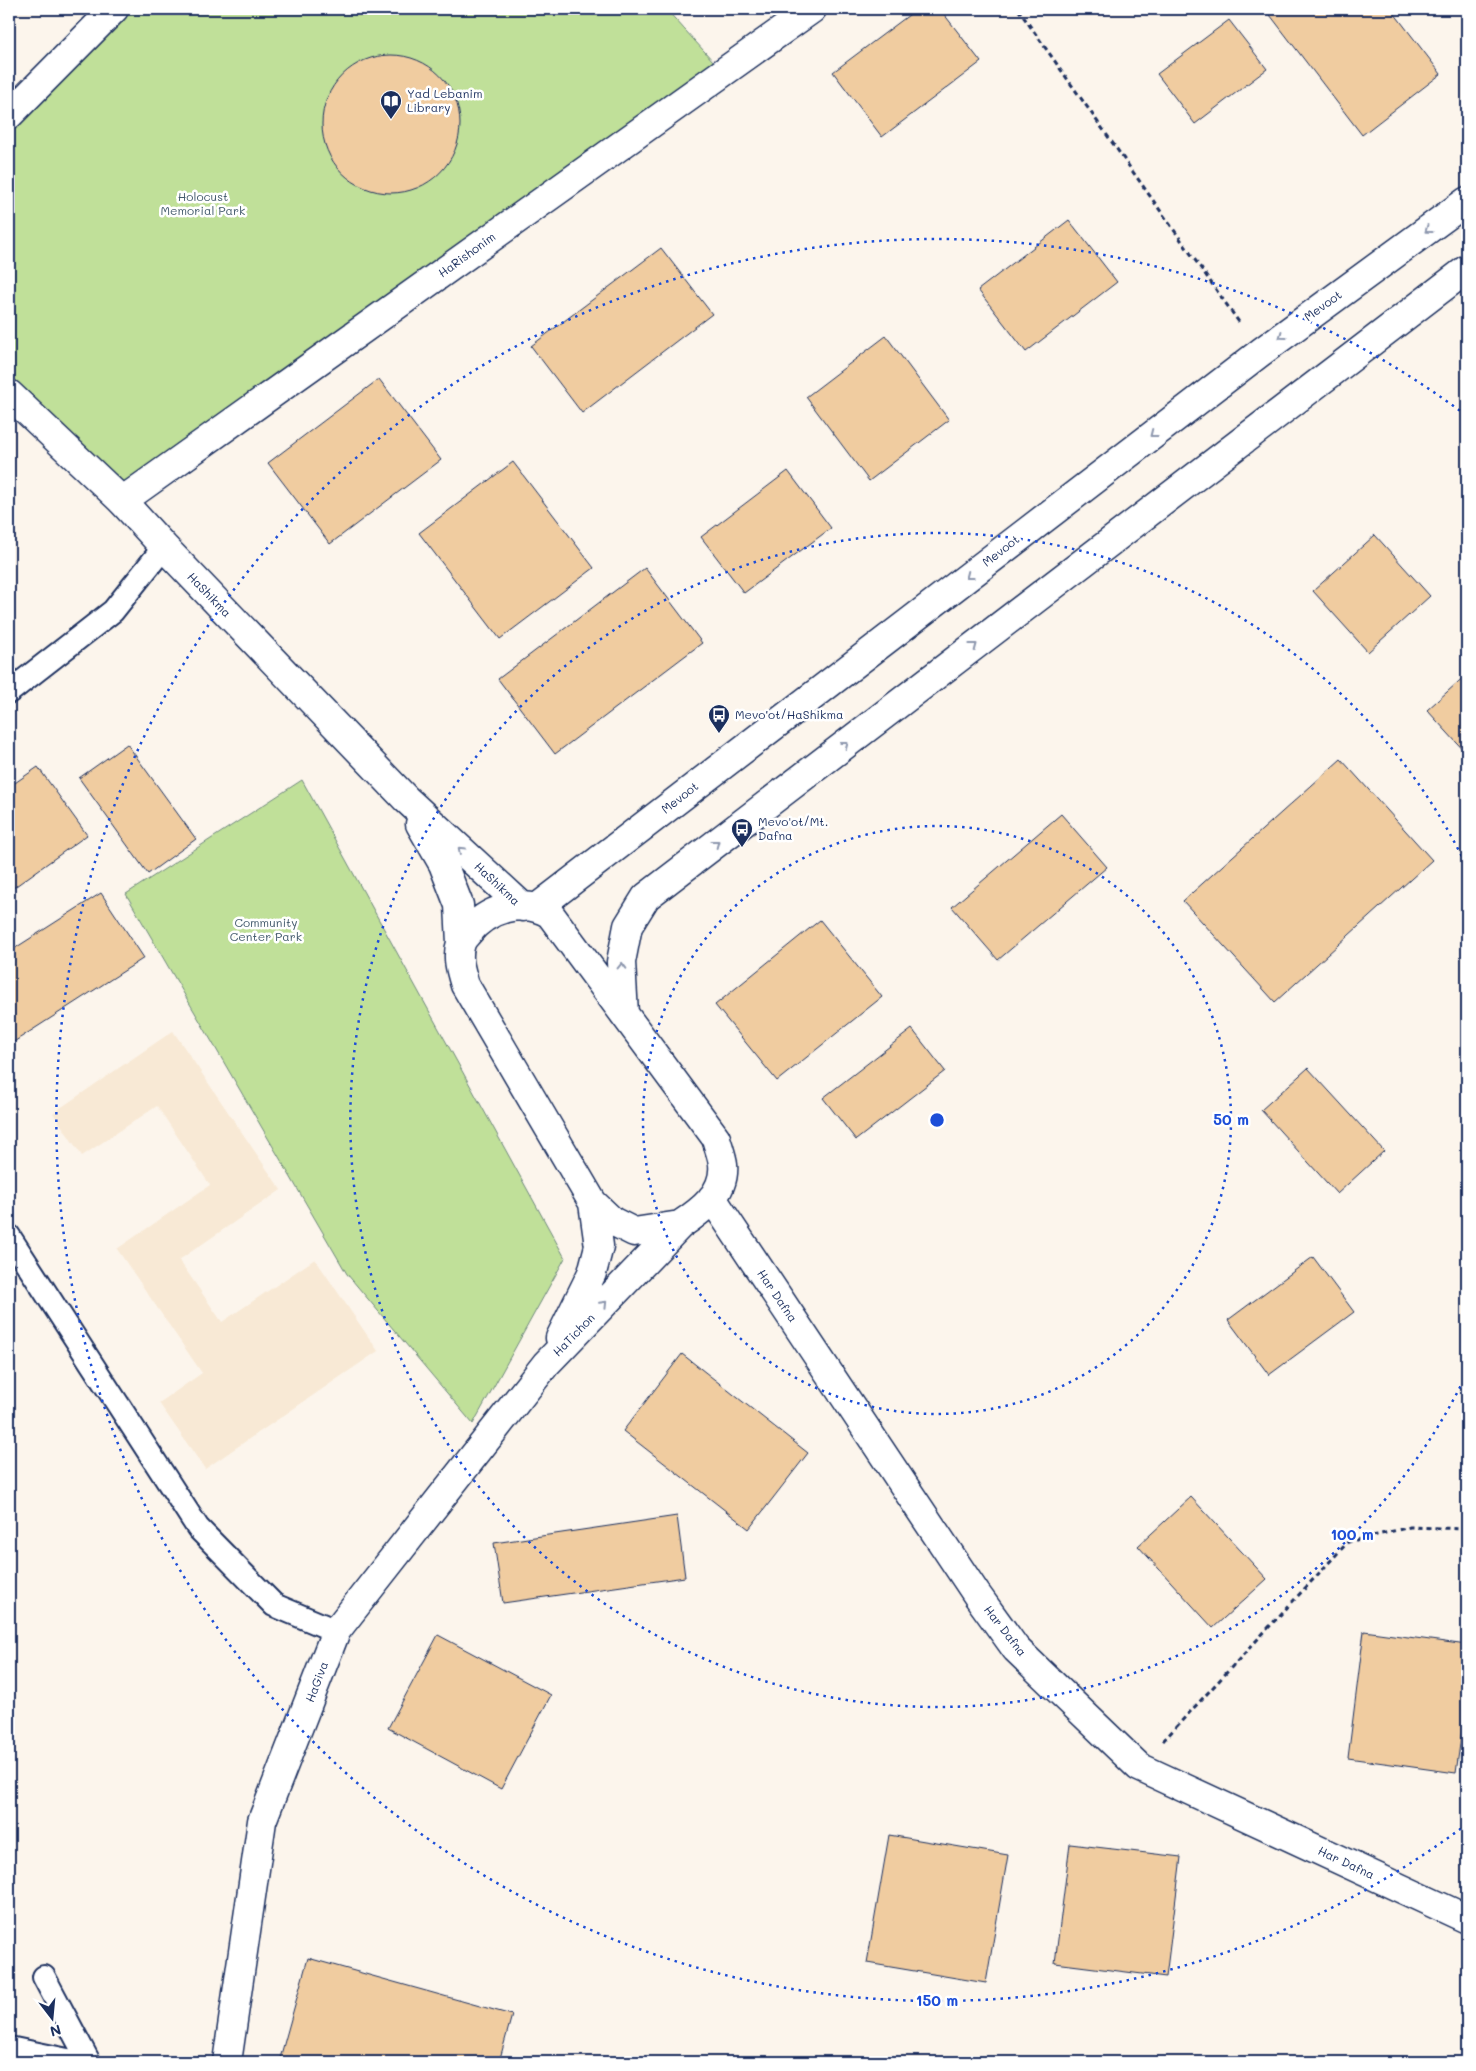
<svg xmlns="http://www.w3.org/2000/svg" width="1476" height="2071" viewBox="0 0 1476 2071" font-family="Mali,sans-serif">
<rect width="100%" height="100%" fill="#fcf5ec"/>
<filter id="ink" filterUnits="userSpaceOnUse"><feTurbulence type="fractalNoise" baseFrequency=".02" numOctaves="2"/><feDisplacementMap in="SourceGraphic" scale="10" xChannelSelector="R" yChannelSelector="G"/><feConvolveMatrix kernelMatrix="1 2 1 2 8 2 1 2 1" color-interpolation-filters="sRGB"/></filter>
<g filter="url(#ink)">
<path fill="#f8e9d5" d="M 173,1031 L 281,1190 L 179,1260 L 222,1322 L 315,1259 L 378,1351 L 205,1469 L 159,1403 L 202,1373 L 117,1249 L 210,1185 L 157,1106 L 82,1156 L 53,1113 Z"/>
<path fill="#c0e099" stroke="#6e887c" d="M 114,9 L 666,9 L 723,72 L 122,501 L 9,394 L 9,115 Z
M 302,780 L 565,1258 L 473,1424 L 347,1274 L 126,894 Z"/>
<path fill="#f0cca0" stroke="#1b2f5e" d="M 917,9 L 940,9 L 981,62 L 882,137 L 833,72 Z
M 1270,9 L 1391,9 L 1441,74 L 1362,135 L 1267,11 Z
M 1229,20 L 1267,69 L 1195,124 L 1157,74 Z
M322 124a69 69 0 1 1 138 0a69 69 0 1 1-138 0Z
M 1069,220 L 1117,282 L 1026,352 L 978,290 Z
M 661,248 L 712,314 L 582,413 L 531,346 Z
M 886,336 L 949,420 L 869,481 L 806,397 Z
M 379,379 L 441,460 L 330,544 L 268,463 Z
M 513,462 L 594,568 L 500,639 L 419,533 Z
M 788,471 L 831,528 L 744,593 L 701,537 Z
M 1375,535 L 1430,596 L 1368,652 L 1313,591 Z
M 645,568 L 702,643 L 555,754 L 498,679 Z
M 1467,674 L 1467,754 L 1427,710 Z
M 127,744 L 196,839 L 148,874 L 79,778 Z
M 1341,759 L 1432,860 L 1275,1002 L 1183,901 Z
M 38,767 L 87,835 L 9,891 L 9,787 Z
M 1061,814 L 1107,867 L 998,960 L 952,907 Z
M 101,893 L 144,958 L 9,1045 L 9,952 Z
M 820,920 L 882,997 L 777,1081 L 715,1005 Z
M 912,1029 L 945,1071 L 856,1140 L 823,1098 Z
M 1308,1068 L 1384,1151 L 1337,1194 L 1261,1110 Z
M 1313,1257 L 1354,1312 L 1269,1375 L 1228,1320 Z
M 682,1354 L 808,1453 L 749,1529 L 623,1431 Z
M 1191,1497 L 1267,1579 L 1213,1628 L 1138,1546 Z
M 677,1516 L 685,1577 L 503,1603 L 494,1543 Z
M 1364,1631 L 1467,1645 L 1467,1693 L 1456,1773 L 1348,1758 Z
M 438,1635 L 551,1695 L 501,1789 L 388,1728 Z
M 889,1835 L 1008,1855 L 986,1983 L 867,1963 Z
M 1070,1844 L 1181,1857 L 1166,1977 L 1055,1963 Z
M 308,1958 L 512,2015 L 499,2062 L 279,2062 Z"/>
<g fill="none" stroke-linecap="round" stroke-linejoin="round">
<g stroke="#1b2f5e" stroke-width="26">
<path id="service" d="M 9,692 L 113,611 L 164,547
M 9,1236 L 198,1528 L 274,1605 L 336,1631
M 44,1977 L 89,2062
M 9,2048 L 77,2062"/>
</g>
<g stroke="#1b2f5e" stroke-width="31">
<path id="minor" d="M 9,115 L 114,9
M 122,501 L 812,9"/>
</g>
<g stroke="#1b2f5e" stroke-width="31">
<path id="tertiary" d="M 9,394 L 122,501 L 164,547 L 406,799 L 523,907
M 420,824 L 443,864 L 459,905 L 461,943
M 538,907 L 1261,352 L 1467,201
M 624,1014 L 621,962 L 628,926 L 646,897 L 1467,269
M 712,1198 L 977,1595 L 1016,1649 L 1139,1767 L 1467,1919
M 560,1338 L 592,1273 L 599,1246 L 593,1203
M 227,2062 L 262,1821 L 336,1631 L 546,1364 L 680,1225 C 701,1211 726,1193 723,1164 C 722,1156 718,1146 716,1138 L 550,914 C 523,897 486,909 467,934 C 465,936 462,940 461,943 C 456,957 461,972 465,985 L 593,1203 L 612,1221 L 634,1232 L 680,1225"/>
</g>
<path stroke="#1b2f5e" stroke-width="3" stroke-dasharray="5 4" stroke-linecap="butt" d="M 1018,9 L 1241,325
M 1163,1741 L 1348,1542 L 1410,1527 L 1467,1529"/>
<use href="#service" stroke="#fff" stroke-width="22"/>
<use href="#minor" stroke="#fff" stroke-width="28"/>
<use href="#tertiary" stroke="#fff" stroke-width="28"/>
</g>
<defs><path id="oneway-chevron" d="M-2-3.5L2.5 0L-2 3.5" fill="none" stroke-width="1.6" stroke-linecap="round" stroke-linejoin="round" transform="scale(1.25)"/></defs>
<g stroke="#8d97ae">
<use href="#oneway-chevron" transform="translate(1428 230) rotate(144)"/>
<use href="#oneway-chevron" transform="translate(1282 336) rotate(144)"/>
<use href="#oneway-chevron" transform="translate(1153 434) rotate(142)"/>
<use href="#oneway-chevron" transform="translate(969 576) rotate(142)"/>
<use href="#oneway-chevron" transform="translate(974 646) rotate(-37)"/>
<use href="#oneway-chevron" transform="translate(845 745) rotate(-37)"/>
<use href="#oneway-chevron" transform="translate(716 843) rotate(-37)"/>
<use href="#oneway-chevron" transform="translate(461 850) rotate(-137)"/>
<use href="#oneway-chevron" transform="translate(622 966) rotate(-89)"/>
<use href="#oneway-chevron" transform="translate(604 1304) rotate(-46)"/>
</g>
</g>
<g fill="none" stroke="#1d4ed8" stroke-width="2.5" stroke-dasharray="2.5 5">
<circle cx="937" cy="1120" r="294"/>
<path d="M1467 1373A587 587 0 1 1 1467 867"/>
<path d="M1467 1824A881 881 0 1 1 1467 416"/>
</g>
<defs>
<g id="library-pin" transform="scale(1.125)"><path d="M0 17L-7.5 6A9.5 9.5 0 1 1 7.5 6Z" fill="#1b2f5e" stroke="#fff"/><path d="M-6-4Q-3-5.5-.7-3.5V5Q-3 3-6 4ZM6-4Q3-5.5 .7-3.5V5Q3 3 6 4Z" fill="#fff"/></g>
<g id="bus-pin" transform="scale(1.125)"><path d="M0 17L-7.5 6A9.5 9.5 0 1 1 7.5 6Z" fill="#1b2f5e" stroke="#fff"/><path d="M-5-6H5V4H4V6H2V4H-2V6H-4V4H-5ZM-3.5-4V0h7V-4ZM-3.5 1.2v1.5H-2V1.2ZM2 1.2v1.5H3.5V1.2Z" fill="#fff"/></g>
</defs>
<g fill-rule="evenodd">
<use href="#library-pin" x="391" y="101"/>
<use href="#bus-pin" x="719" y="715"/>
<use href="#bus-pin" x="742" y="829"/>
</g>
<g text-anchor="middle" stroke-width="5" stroke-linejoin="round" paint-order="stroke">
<g font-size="12" fill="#1b2f5e" stroke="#fff" text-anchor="start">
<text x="407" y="98">Yad Lebanim<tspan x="407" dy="14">Library</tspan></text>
<text x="735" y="719">Mevo'ot/HaShikma</text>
<text x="758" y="826">Mevo'ot/Mt.<tspan x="758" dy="14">Dafna</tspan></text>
</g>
<g font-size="12" fill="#445b6d" stroke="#fff">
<text x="203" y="201">Holocust<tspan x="203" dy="14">Memorial Park</tspan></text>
<text x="266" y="927">Community<tspan x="266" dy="14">Center Park</tspan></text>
</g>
<g font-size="12" fill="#1b2f5e" stroke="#fff">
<text transform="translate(467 255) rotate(-36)" y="4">HaRishonim</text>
<text transform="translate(1323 306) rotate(-36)" y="4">Mevoot</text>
<text transform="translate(1001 551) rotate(-38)" y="4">Mevoot</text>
<text transform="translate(209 595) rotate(46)" y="4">HaShikma</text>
<text transform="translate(680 798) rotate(-38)" y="4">Mevoot</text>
<text transform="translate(497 884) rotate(43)" y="4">HaShikma</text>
<text transform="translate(777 1296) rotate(56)" y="4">Har Dafna</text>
<text transform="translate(574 1335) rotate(-46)" y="4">HaTichon</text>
<text transform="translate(1005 1631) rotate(52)" y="4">Har Dafna</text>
<text transform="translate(317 1682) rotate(-69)" y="4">HaGiva</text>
<text transform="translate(1346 1863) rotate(25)" y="4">Har Dafna</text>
</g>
</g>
<circle cx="937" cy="1120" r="8" fill="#1d4ed8" stroke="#fff" stroke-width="2.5"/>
<g font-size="15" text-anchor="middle" font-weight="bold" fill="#1d4ed8" stroke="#fff" stroke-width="5" stroke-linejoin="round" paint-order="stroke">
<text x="1231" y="1125">50 m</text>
<text x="1352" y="1540">100 m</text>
<text x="937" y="2006">150 m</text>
</g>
<rect width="1476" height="2071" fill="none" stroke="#fff" stroke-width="30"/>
<rect x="15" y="15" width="1446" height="2041" fill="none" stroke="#1b2f5e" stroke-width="2" filter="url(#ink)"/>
<g transform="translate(52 2018) rotate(164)" stroke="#ffffff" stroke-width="4" paint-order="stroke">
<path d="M0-4L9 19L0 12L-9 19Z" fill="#1b2f5e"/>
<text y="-8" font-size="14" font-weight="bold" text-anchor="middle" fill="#1b2f5e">N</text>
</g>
</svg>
